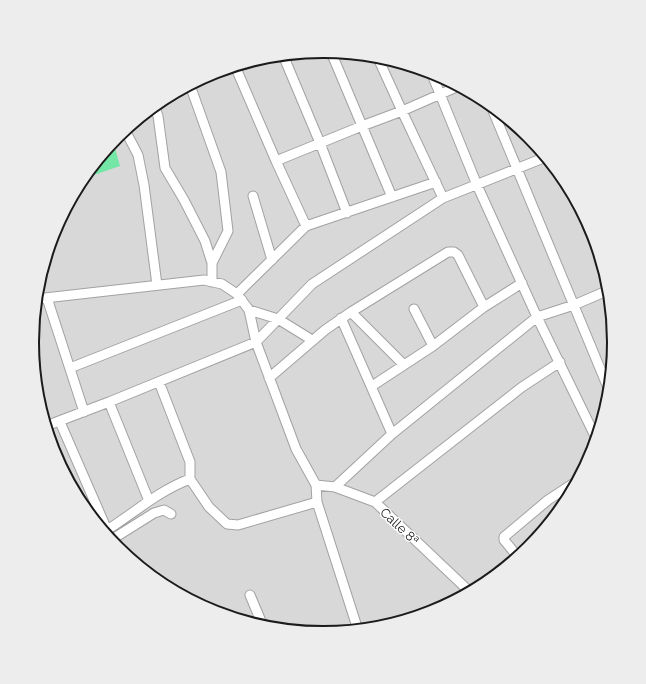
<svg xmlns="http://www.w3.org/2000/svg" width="646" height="684" viewBox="0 0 646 684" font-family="Raleway,sans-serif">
<rect width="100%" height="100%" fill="#eee6df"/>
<path fill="#d9d8d8" d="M33 342a290 290 0 1 1 580 0a290 290 0 1 1-580 0Z"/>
<path fill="#74e6a5" d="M 113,141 L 120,166 L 82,179 Z"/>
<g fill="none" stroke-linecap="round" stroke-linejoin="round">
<g stroke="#a2a2a2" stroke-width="11">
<path id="minor" d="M 331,52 L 392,197
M 283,55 L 320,143 L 347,213
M 377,56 L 402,111 L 443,198 L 546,157
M 235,66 L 276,161 L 306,226
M 431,72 L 477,185 L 537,317 L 596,438
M 190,85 L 221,172 L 228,231 L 212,263
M 154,106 L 158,116 L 165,168 L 184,200 L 205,241 L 212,263 L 212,282
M 491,106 L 609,390
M 125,130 L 138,155 L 144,185 L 157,285
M 276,161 L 362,126 L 402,111 L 459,86
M 253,196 L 272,260
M 580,208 L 599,254
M 237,294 L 306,226 L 436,182
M 47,298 L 84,412
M 36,299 L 204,280 L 222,284 L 237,294 L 249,310 L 256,342 L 296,449 L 316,485 L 317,502 L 358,630
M 414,309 L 433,346
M 249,310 L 278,319 L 312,340
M 351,312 L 404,365
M 341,318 L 392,434
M 70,368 L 242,300
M 269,378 L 325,330 L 351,312 L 448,252 L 454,252 L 458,255 L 484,307
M 159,382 L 190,462 L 190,479
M 372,386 L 433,346 L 484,307 L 522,283
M 109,402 L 149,501
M 60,422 L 107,530
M 46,426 L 109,402 L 256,342 L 312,284 L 443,198
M 316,485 L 335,487 L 375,502 L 470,592
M 335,487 L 392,434 L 537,317 L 574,305 L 609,290
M 375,502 L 522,387 L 560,362
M 104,532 C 133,514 158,491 190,479 L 209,507 L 227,524 L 238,525 L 317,502
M 111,540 L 154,513 L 164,510 L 171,514
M 518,557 L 504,540 L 504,537 L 548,500 L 577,481
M 250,595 L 263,626"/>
</g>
<use href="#minor" stroke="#fff" stroke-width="9"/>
</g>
<g text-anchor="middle" stroke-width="3" stroke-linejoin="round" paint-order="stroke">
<g font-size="13" fill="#1b1b1b" stroke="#fff">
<text transform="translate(400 526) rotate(43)" y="5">Calle 8ª</text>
</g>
</g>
<path d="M0 0H646V684H0ZM39 342a284 284 0 1 1 568 0a284 284 0 1 1-568 0Z" fill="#ededed" fill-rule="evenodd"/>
<path fill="none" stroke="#1b1b1b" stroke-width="2" d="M39 342a284 284 0 1 1 568 0a284 284 0 1 1-568 0Z"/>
</svg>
